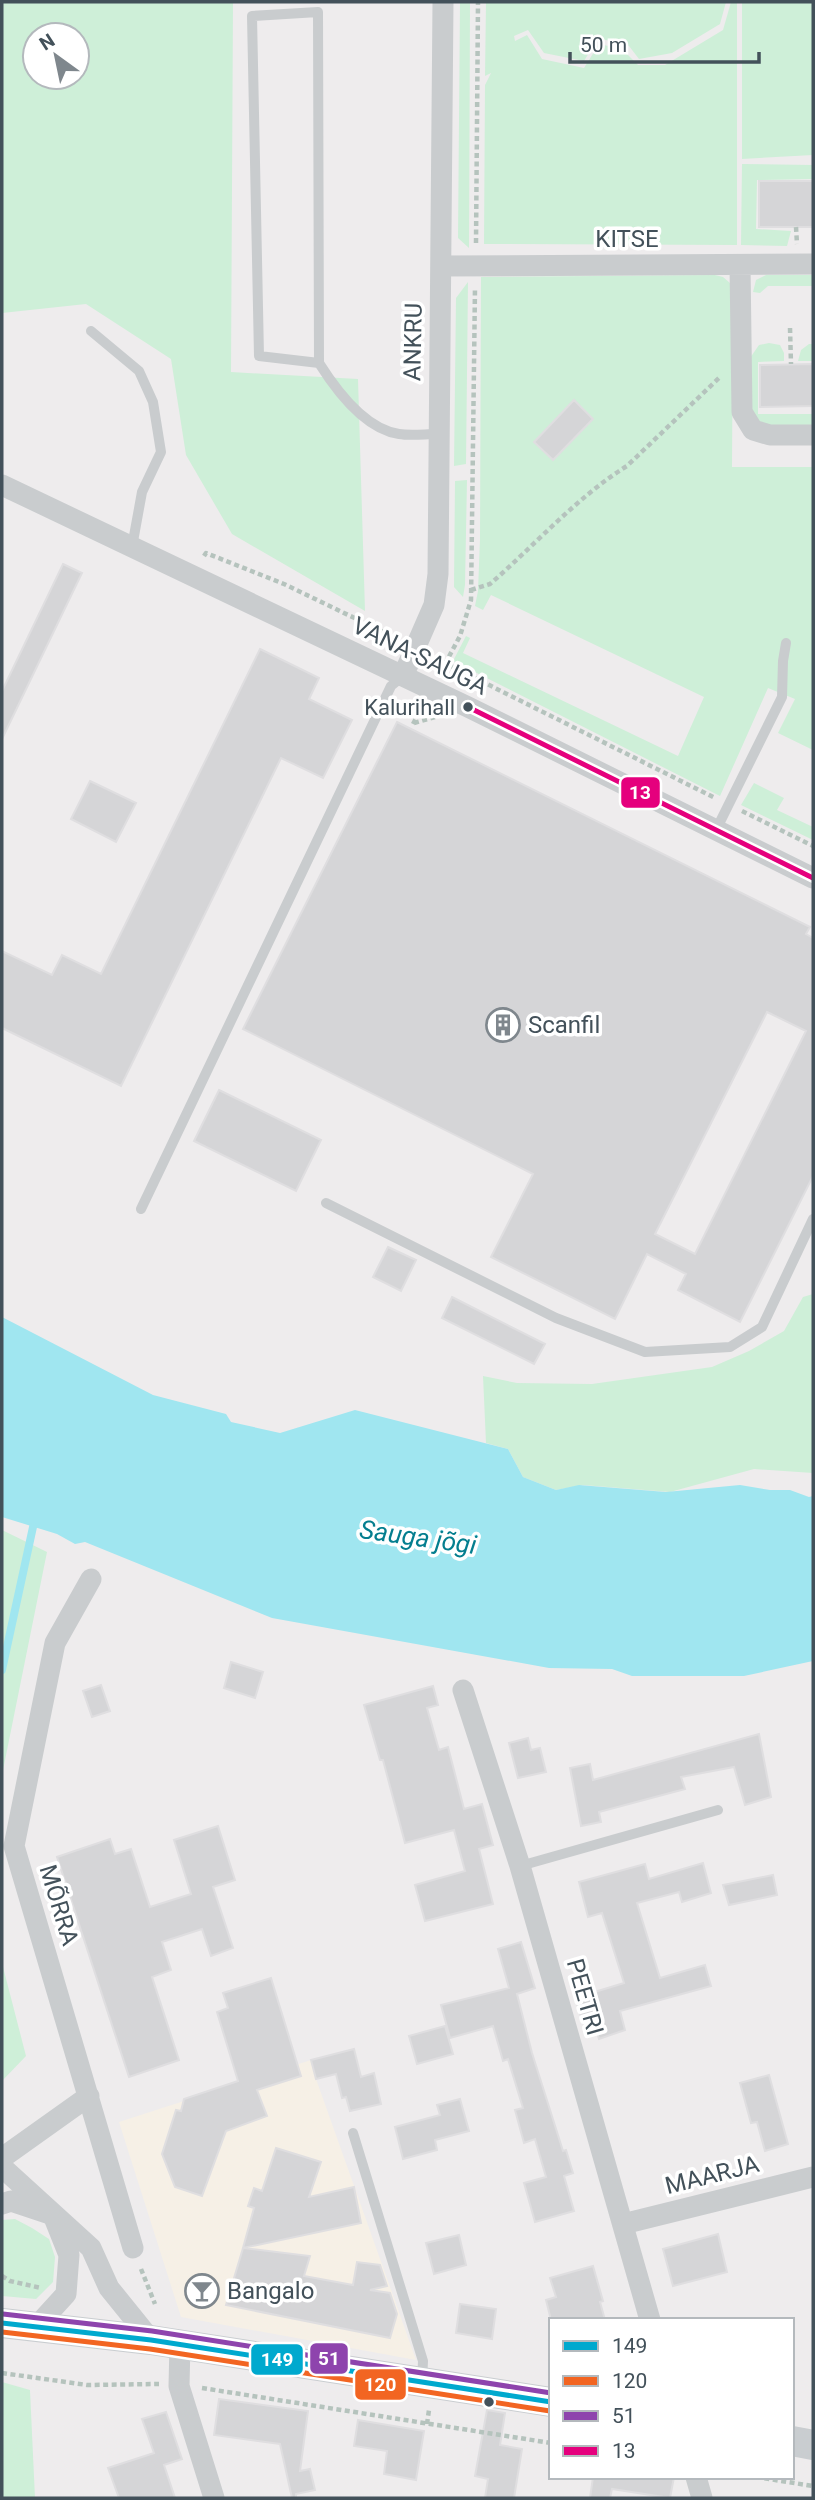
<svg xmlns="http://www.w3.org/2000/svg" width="815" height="2500" viewBox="0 0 815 2500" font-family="Roboto,sans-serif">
<rect width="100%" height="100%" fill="#eeeced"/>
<path fill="#f6f0e6" d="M 311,2060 L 316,2079 L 416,2360 L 181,2317 L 119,2122 Z"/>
<path fill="#ceefd8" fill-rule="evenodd" d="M 2,2 L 233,2 L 231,372 L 358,379 L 365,611 L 232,534 L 186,455 L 171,359 L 86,304 L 2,313 ZM 35,35 L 77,35 L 77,77 L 35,77 Z
M 460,2 L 470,2 L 469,248 L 458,238 Z
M 486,2 L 726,2 L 720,24 L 672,53 L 639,59 L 629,46 L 598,38 L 584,61 L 544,53 L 528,30 L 514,36 L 515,41 L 527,35 L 542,59 L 584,68 L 599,44 L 622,49 L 638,65 L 665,65 L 723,30 L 731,2 L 737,2 L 737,245 L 484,244 L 485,85 L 491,73 L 485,76 Z
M 742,2 L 813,2 L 813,155 L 742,159 Z
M 742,164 L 813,165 L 813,179 L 757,180 L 756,229 L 791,231 L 787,246 L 741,245 Z
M 715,275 L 723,277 L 730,283 L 733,300 L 732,467 L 813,467 L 813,750 L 778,733 L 795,699 L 768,688 L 720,796 L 453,661 L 466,636 L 470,638 L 463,653 L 678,756 L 704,697 L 491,595 L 483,610 L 475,606 L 478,591 L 480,539 L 481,277 Z
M 766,275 L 813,275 L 813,286 L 768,286 L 760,293 L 753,292 L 756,280 Z
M 468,282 L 466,464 L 454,466 L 456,298 Z
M 769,343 L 780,345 L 784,353 L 784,361 L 758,362 L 758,414 L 813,414 L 813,426 L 762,426 L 750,413 L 750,358 L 759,345 Z
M 809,344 L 813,344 L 813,361 L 798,361 L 801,350 Z
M 467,480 L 465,585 L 463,597 L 454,587 L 455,481 Z
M 754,783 L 784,798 L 777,810 L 813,827 L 813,840 L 741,805 Z
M 813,1294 L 813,1473 L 754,1469 L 670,1492 L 583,1485 L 556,1490 L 523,1477 L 508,1449 L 486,1443 L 483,1376 L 517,1383 L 592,1384 L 712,1367 L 749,1351 L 784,1331 L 803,1297 Z
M 2,1530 L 47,1552 L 2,1775 Z
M 2,1963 L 26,2056 L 2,2081 Z
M 15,2219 L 32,2228 L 49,2239 L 55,2257 L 53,2282 L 36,2299 L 2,2296 L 2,2220 Z
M 2,2382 L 30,2390 L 35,2498 L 2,2498 Z"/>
<path fill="#a0e6f0" d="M 2,1317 L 153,1395 L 226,1414 L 231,1422 L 280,1433 L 355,1410 L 508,1449 L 523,1477 L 556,1490 L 579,1485 L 666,1492 L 740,1485 L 770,1490 L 790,1490 L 809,1497 L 813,1496 L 813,1661 L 744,1676 L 632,1676 L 612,1669 L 549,1668 L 272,1618 L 85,1542 L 75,1544 L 57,1534 L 2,1517 Z"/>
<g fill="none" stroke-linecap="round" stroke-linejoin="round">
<path stroke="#a0e6f0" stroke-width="8" d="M 2,1670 L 33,1527"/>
</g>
<path fill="#d5d5d7" stroke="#dfdee0" stroke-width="2" fill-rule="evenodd" d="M 759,181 L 813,181 L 813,227 L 759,227 Z
M 813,364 L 813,406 L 760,407 L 760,365 Z
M 574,400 L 593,419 L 553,460 L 534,442 Z
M 63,564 L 82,573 L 2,739 L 2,691 Z
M 260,649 L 319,678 L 309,699 L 352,720 L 323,778 L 281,758 L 121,1086 L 2,1028 L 2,951 L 52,975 L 62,955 L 101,974 Z
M 397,722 L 810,927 L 806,934 L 813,938 L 813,1176 L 740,1322 L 678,1290 L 686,1274 L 647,1254 L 615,1319 L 491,1257 L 533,1174 L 243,1029 ZM 767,1012 L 806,1031 L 695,1254 L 655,1234 Z
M 90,781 L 136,803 L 116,842 L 71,819 Z
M 219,1090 L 321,1140 L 296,1191 L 194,1141 Z
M 388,1247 L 416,1260 L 401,1291 L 373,1277 Z
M 452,1297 L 545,1344 L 534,1364 L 442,1318 Z
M 231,1662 L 263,1672 L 255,1698 L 224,1688 Z
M 101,1685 L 110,1711 L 92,1717 L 83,1691 Z
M 433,1686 L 438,1705 L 427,1708 L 439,1750 L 448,1747 L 464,1809 L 482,1804 L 493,1845 L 479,1849 L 493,1904 L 425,1921 L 415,1885 L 465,1871 L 454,1830 L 405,1843 L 383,1760 L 380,1760 L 364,1705 Z
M 759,1734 L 771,1797 L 745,1805 L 734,1767 L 681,1777 L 685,1789 L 599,1812 L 601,1822 L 581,1826 L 570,1768 L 590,1764 L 593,1780 Z
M 528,1738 L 531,1750 L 540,1748 L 546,1772 L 518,1778 L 509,1743 Z
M 218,1826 L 235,1880 L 213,1887 L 233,1948 L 211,1956 L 202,1929 L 162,1942 L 171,1970 L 152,1977 L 179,2060 L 129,2077 L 57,1857 L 110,1839 L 115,1854 L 131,1849 L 150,1907 L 191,1894 L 174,1840 Z
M 703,1863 L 711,1893 L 682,1902 L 679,1892 L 637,1903 L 660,1978 L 705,1965 L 711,1986 L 620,2011 L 625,2030 L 599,2039 L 592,2016 L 582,2019 L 575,1998 L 624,1983 L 602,1913 L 588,1917 L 579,1882 L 645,1864 L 649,1879 Z
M 773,1875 L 777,1895 L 729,1905 L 723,1885 Z
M 521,1942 L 535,1988 L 517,1994 L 532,2053 L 563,2151 L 566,2150 L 573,2173 L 564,2176 L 574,2211 L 535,2222 L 524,2183 L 546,2177 L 535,2139 L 524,2143 L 515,2110 L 523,2108 L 508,2059 L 503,2061 L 493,2026 L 450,2038 L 441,2005 L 509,1988 L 498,1949 Z
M 271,1978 L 301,2076 L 257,2090 L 267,2116 L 226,2131 L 202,2196 L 175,2187 L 162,2154 L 176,2110 L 181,2111 L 184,2099 L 238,2081 L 217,2012 L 228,2008 L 223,1993 Z
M 445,2026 L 453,2054 L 417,2064 L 409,2036 Z
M 354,2049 L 361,2077 L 374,2073 L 381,2104 L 350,2111 L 346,2097 L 342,2098 L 336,2074 L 316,2079 L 311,2060 Z
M 769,2075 L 788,2144 L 765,2151 L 757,2122 L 751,2123 L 740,2083 Z
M 460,2099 L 469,2131 L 435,2140 L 437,2150 L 403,2159 L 395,2127 L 440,2115 L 437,2105 Z
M 276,2148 L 321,2162 L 309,2197 L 354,2187 L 361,2223 L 243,2248 L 254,2208 L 248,2206 L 254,2188 L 262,2191 Z
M 718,2234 L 727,2272 L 673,2286 L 663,2249 Z
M 459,2235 L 466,2265 L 434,2274 L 426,2243 Z
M 243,2248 L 310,2256 L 304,2276 L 353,2285 L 357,2262 L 380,2265 L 387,2286 L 370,2290 L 390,2293 L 397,2314 L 390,2338 L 226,2305 Z
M 593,2266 L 603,2301 L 600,2302 L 605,2320 L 551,2320 L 546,2300 L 556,2297 L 550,2278 Z
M 460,2304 L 496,2309 L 492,2339 L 456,2333 Z
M 219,2399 L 308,2411 L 300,2471 L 310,2469 L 315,2490 L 296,2494 L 296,2498 L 292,2498 L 280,2444 L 214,2435 Z
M 487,2410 L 505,2413 L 500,2445 L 522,2449 L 514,2498 L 485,2498 L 488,2479 L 475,2476 Z
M 166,2412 L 182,2459 L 164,2465 L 175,2498 L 119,2498 L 108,2468 L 154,2453 L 142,2419 Z
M 358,2420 L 424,2431 L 416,2480 L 384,2474 L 387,2451 L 354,2446 Z
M 593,2477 L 674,2477 L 670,2498 L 612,2489 L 610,2498 L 590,2498 Z"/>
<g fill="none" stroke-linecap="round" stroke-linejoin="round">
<path stroke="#b5c3bd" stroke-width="4.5" stroke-dasharray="5 3.5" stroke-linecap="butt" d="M 796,227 L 797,244
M 476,243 L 478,2
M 790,328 L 791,364
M 204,556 L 206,553 L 284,584 L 396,638
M 471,590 L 490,584 C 534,546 578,496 627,466 L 719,378
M 435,658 L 715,798
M 445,664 L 460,636 L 471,600 L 475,287
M 414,723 L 435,717
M 413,724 L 421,709
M 742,811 L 813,846
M 141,2269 L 155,2304
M 2,2276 L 10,2281 L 41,2288
M 2,2373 L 87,2385 L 159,2384
M 202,2388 L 551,2443
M 427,2424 L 429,2410
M 756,2477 L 813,2486"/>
<path stroke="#c9ccce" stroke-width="10" d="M 91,331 L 139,371 L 153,402 L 161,452 L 142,492 L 132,547
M 319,363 L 259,356 L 252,16 L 318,12 L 319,363 C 336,390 365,429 399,434 C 411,436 425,434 437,434
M 716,830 L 782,697 L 783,661 L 786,643
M 326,1203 L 556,1318 L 645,1352 L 730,1347 L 762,1327 L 813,1219
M 141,1209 L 391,686 L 403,676
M 520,1866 L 718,1810
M 353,2133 L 423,2361 L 422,2381"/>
<path stroke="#c9ccce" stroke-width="21" d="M 740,265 L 742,412 L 753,430 L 770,435 L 813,435
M 441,266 L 813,264
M 2,485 L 468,707 L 813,878
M 403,676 L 434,605 L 438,574 L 443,2
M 91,1579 L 55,1643 L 14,1846 L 133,2248
M 463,1690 L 520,1866 L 650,2320
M 2,2158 L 89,2096
M 2,2167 L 91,2248 L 109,2288 L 151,2340
M 2,2204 L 11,2201 L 53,2215 L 69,2255 L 66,2294 L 35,2328
M 623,2224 L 813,2177
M 180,2344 L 179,2386 L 214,2498
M 696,2477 L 702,2498"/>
<path stroke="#c9cdd0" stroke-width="30" d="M 2,2323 L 151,2340 L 551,2402
M 792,2441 L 813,2445"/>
<g stroke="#fff" stroke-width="10">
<path id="bus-1" d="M 2,2323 L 151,2340 L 551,2402"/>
</g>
<g stroke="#fff" stroke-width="10">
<path id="bus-2" d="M 2,2332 L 150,2349 L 550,2411"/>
</g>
<g stroke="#fff" stroke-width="10">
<path id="bus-3" d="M 3,2314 L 152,2331 L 551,2393"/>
</g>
<g stroke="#fff" stroke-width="10">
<path id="bus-4" d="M 468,707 L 813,878"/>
</g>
<use href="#bus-1" stroke="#00a9ce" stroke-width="5"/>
<use href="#bus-2" stroke="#f26522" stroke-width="5"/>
<use href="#bus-3" stroke="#8e44ad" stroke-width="5"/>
<use href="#bus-4" stroke="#e5007d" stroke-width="5"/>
</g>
<defs>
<g id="building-ring" transform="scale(1.75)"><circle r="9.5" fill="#fff" stroke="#7f878d" stroke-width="1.5"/><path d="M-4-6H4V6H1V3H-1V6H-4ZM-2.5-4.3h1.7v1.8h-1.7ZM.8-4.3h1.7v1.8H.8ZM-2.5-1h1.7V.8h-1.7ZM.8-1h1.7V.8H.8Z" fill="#7f878d"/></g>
<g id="bar-ring" transform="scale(1.75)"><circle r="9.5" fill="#fff" stroke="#7f878d" stroke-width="1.5"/><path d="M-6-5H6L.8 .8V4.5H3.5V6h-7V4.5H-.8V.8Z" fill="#7f878d"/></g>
</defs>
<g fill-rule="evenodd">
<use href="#building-ring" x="503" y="1025"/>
<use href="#bar-ring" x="202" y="2291"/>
</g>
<g fill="#43515a" stroke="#fff" stroke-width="2.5">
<circle cx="468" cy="707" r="6"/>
<circle cx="489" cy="2402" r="6"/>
</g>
<g text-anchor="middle" stroke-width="7" stroke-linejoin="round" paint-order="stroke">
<g font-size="22" fill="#43515a" stroke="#fff" text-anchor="end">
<text x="455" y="715">Kalurihall</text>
</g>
<g font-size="24" fill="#43515a" stroke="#fff">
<text x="627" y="247">KITSE</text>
<text transform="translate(413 342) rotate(-89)" y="8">ANKRU</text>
<text transform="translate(420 656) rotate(26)" y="8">VANA-SAUGA</text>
<text transform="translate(59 1905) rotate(73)" y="8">MÕRRA</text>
<text transform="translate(585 1997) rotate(74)" y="8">PEETRI</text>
<text transform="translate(712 2175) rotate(-14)" y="8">MAARJA</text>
</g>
<g font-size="24" fill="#43515a" stroke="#fff" text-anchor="start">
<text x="528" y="1033">Scanfil</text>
<text x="227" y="2299">Bangalo</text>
</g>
<g font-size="26" font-style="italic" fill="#047e8f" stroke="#fff">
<text transform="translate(418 1537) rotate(8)" y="9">Sauga jõgi</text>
</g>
</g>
<g stroke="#fff" stroke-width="2.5">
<rect x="620" y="776" width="41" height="33" rx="7" fill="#e5007d"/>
<rect x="309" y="2342" width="40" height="33" rx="7" fill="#8e44ad"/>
<rect x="250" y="2343" width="54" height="33" rx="7" fill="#00a9ce"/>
<rect x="354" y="2368" width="53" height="33" rx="7" fill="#f26522"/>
</g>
<g font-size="19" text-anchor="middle" font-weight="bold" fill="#fff">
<text x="640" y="799">13</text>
<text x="329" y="2365">51</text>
<text x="277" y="2366">149</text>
<text x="380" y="2391">120</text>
</g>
<rect width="815" height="2500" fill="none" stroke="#43515a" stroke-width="7"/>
<rect x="549" y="2318" width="245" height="161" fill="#ffffff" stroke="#b4b9bd" stroke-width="2"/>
<rect x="563" y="2341" width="35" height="10" fill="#00a9ce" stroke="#b4b9bd" stroke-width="2"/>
<text x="612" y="2353" font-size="21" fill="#43515a">149</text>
<rect x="563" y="2376" width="35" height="10" fill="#f26522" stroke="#b4b9bd" stroke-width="2"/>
<text x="612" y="2388" font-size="21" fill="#43515a">120</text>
<rect x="563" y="2411" width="35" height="10" fill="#8e44ad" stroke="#b4b9bd" stroke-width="2"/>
<text x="612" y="2423" font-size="21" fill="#43515a">51</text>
<rect x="563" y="2446" width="35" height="10" fill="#e5007d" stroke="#b4b9bd" stroke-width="2"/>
<text x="612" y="2458" font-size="21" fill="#43515a">13</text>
<g transform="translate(56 56) rotate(327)"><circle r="33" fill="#ffffff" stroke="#b4b9bd" stroke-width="2"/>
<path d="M0-5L12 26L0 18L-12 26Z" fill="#7f878d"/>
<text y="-10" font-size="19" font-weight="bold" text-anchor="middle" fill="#43515a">N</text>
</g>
<path d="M570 52v10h189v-10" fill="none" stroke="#43515a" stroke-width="3.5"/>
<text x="580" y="52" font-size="21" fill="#43515a" stroke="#ffffff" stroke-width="5" paint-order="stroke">50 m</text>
</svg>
